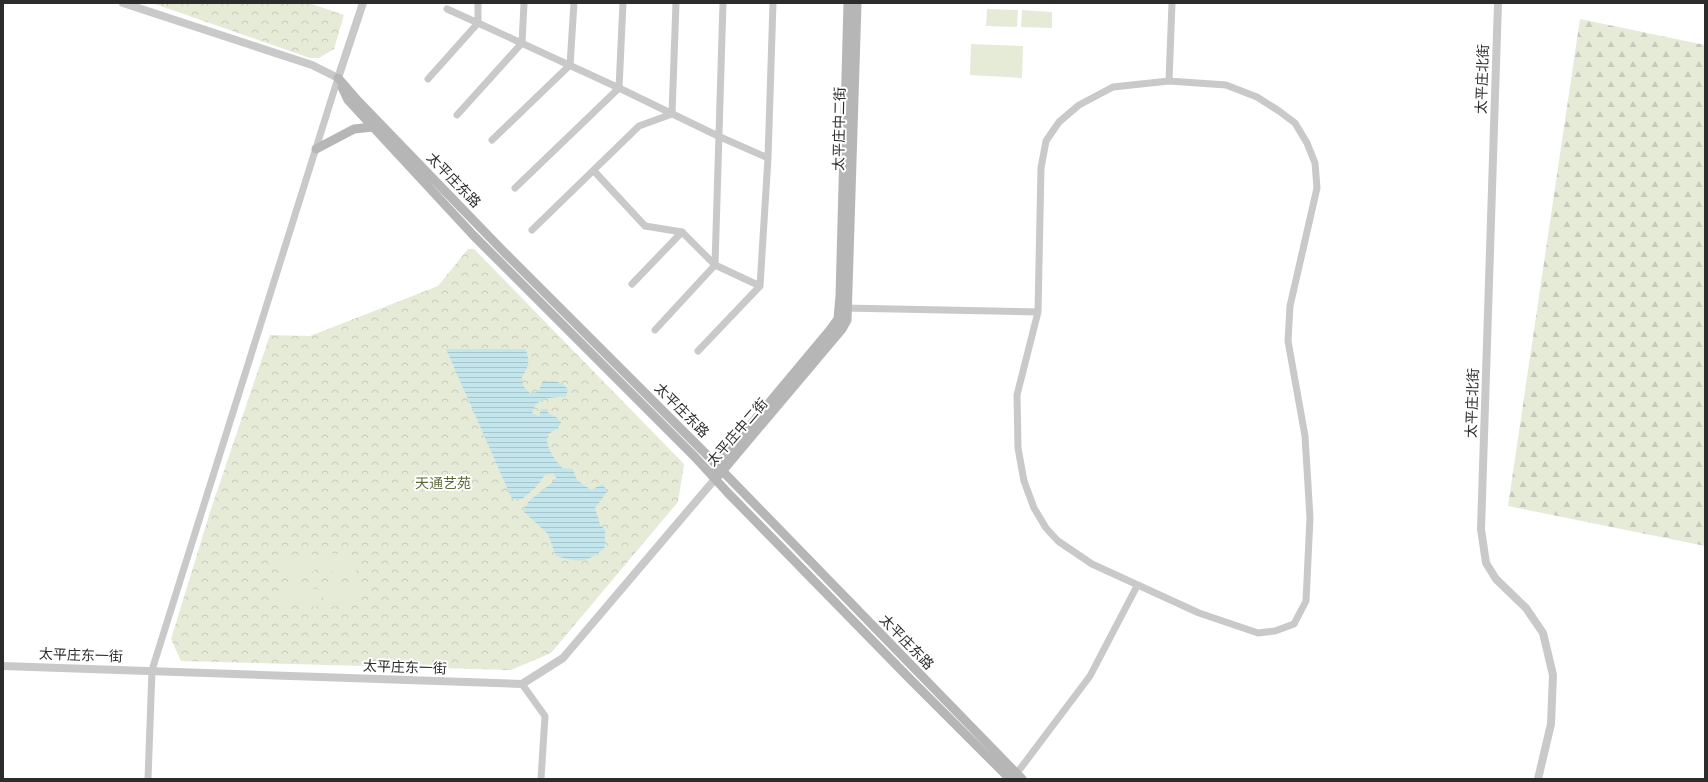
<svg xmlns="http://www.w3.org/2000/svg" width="1708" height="782" viewBox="0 0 1708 782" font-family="'Archivo Narrow','Noto Sans SC',sans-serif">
<defs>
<pattern id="forest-firs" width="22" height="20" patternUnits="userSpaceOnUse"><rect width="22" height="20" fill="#e6ebd8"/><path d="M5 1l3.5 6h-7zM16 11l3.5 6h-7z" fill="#c5caba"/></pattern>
<pattern id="park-crowns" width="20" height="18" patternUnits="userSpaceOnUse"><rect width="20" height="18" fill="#e6ebd8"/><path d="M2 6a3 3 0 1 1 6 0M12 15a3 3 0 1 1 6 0" fill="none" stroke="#c5caba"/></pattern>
<pattern id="water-rules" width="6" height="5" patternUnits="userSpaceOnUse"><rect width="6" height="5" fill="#c3e5ec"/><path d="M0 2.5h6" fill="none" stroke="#a8c5cb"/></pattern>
</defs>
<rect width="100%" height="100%" fill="#fff"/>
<path fill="url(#forest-firs)" d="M 1580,19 L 1705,45 L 1705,546 L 1508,506 Z"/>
<path fill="url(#park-crowns)" d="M 152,3 L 309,3 L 344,15 L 334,49 L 319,58 L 310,58 Z
M 468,249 L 474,249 L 684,464 L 678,502 L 551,653 L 511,670 L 181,661 L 171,639 L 210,512 L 270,335 L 310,336 L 438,286 Z"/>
<path fill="#e6ebd8" d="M 987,9 L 1018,10 L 1017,27 L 986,26 Z
M 1022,10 L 1052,12 L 1052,28 L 1021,27 Z
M 971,44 L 1023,46 L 1022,78 L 970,75 Z
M 312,552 L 315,571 L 281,578 L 277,559 Z
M 321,552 L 358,556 L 356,575 L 319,571 Z
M 357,583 L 360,602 L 325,608 L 321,589 Z
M 281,584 L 318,589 L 316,607 L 279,602 Z"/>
<path fill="url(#water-rules)" d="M 446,349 L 525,349 C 531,360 528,368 522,377 L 523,386 L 530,393 L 538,392 L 543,382 C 554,380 559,381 568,389 L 566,397 C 553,397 535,397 532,413 L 539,416 L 541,409 L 548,409 L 548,413 L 556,417 L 561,422 L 558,428 L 547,435 C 546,448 554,459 562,468 L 573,469 L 577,480 L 591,490 L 603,484 L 607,492 L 595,508 L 600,525 L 605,530 L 605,547 C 588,564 578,562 556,556 L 548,534 L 523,511 L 529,501 L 557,479 L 553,473 L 545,475 L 536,487 L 522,499 L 512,499 Z"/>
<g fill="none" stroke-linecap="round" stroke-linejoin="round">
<path stroke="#c9c9c9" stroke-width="7" d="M 478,3 L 478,23 L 619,88 L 515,188
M 623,3 L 619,88 L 718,136 L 768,158
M 428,79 L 478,23 L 447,9
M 1169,81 L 1226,85 L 1257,97 L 1279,111 L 1295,123 L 1307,143 L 1315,163 L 1317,188 L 1290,306 L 1288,341 L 1305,436 L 1310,518 L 1306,601 L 1294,624 L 1275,631 L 1258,633 L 1199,613 L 1092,564 L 1058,541 L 1046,528 L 1034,508 L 1024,481 L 1018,448 L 1017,395 L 1038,312 L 1041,168 L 1046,141 L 1059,122 L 1079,105 L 1113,87 Z
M 1169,81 L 1172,3
M 457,115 L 522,43 L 524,3
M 492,140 L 570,65 L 574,3
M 594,171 L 645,226 L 682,232
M 532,230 L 639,126 L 672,114 L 676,3
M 632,284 L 682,232 L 715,265 L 760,286
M 844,308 L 1038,312
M 655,330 L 715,265 L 723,3
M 698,351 L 760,286 L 768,158 L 773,3
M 522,684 L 545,716 L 541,779
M 1014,777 L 1090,676 L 1137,586
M 148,779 L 152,670 L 338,78"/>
<path stroke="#c9c9c9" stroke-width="8" d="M 123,3 L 312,65 L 338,78 L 363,3
M 1498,3 L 1481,529 L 1486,563 L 1496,579 L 1526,608 L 1543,633 L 1553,675 L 1551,724 L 1538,779
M 3,666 L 522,684 L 563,658 L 715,479"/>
<path stroke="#b6b6b6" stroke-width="9" d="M 338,78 L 358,101 L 507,255 L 704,452 L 1022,779
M 342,87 L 348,100 L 473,235 L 694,456 L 728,493 L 909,678 L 1010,779
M 316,149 L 354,129 L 373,127
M 716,470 L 717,465 L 830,330 L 838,319 L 840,296 L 848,3
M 719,475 L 842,329 L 847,320 L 857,3"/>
</g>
<g text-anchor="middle" stroke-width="4" stroke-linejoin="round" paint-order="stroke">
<g font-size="14" fill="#2c2c2c" stroke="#fff">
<text transform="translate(1482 79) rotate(-88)" y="5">太平庄北街</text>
<text transform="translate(839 129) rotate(-89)" y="5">太平庄中二街</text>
<text transform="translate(454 180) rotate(46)" y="5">太平庄东路</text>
<text transform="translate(1472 403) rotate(-88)" y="5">太平庄北街</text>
<text transform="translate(682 410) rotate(45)" y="5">太平庄东路</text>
<text transform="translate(737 432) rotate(-49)" y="5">太平庄中二街</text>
<text transform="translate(907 642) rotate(46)" y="5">太平庄东路</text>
<text transform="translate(81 655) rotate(2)" y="5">太平庄东一街</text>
<text transform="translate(405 667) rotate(2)" y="5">太平庄东一街</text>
</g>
<g font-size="14" fill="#596938" stroke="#fff">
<text x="443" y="488">天通艺苑</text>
</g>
</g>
<rect width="1708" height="782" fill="none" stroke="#2c2c2c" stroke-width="8"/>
</svg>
